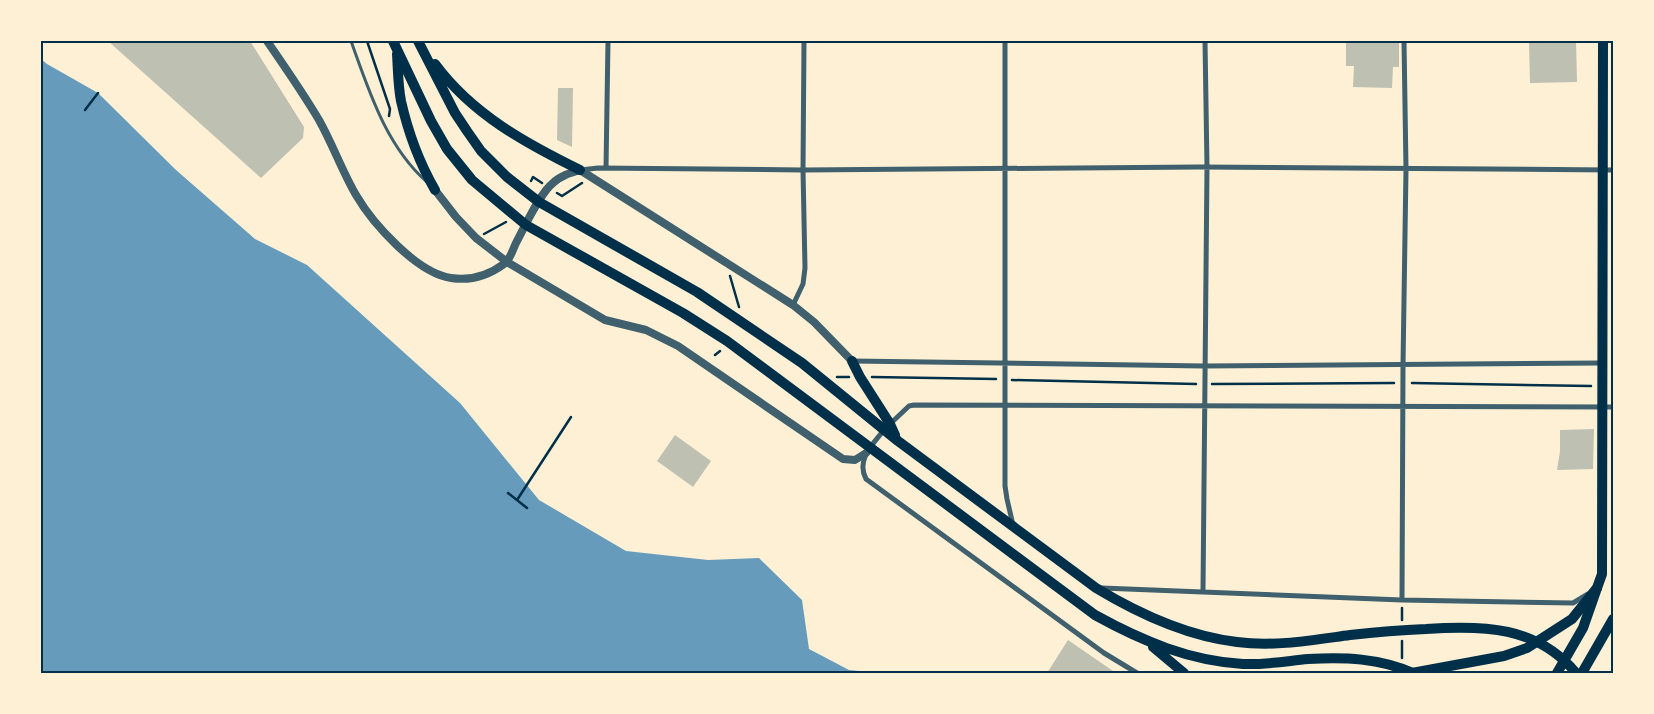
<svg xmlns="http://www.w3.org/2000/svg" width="1654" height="714" viewBox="0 0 1654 714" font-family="'Nunito Sans',sans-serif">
<rect width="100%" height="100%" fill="#fdf0d5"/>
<path fill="#669bbc" d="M 41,59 L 47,64 L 98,93 L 176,170 L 255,239 L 307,265 L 460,403 L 539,500 L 626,551 L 708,560 L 759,558 L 802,600 L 809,649 L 849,670 L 880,673 L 41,673 Z"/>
<path fill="#bec0b2" d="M 108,41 L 250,41 L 304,127 L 303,138 L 261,178 Z
M 1346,41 L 1399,41 L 1399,67 L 1393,67 L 1392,88 L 1353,87 L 1354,66 L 1346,66 Z
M 1529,41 L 1576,41 L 1577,82 L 1530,83 Z
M 558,88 L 573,88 L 572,147 L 557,140 Z
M 1594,429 L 1593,469 L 1557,470 L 1560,451 L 1560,430 Z
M 675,435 L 711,461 L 693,487 L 657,461 Z
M 1068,640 L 1116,673 L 1047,673 Z"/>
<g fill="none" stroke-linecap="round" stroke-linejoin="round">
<path stroke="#003049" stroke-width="2.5" d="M 367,41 L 390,109 L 389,116
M 85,110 L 98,93
M 531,181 L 533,177 L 542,183
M 557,193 L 562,196 L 582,183
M 484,234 L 506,222
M 730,276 L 739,307
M 715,355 L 720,351
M 837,377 L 849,377
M 872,377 L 996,379
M 1012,380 L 1196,384
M 1412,383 L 1591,386
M 1212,384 L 1394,383
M 508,493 L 527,508
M 517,500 L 571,417
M 1402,620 L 1402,608
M 1402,658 L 1402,641"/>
<path stroke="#3f606c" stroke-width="3" d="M 351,41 C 369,91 386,146 427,182"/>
<path stroke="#3f606c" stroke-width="5" d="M 1005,41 L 1005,486 L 1007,499 L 1013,525
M 606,168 L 608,41
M 580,170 L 598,168 L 803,170 L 1199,167 L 1613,170
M 793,305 L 803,284 L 805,268 L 803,170 L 804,41
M 852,361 L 1204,366 L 1602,363
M 890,424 L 909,406 L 914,405 L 1613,407
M 884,430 C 872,445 856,460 866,479 L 1104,653 L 1137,673
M 1102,588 L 1402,600 L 1573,603 L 1588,594
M 1203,591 L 1207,167 L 1205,41
M 1402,600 L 1403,365 L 1406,169 L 1404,41"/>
<path stroke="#3f606c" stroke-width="8" d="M 267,41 C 285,67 303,93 319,120 C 333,145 342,171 356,195 C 373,224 417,273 451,278 C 470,281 489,275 504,264 C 511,259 513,248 517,241 C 525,226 540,193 553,183 C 560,176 570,173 580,170 L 793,305 L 814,322 L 852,361
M 435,190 L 456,217 L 476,238 L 507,262 L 605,320 L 646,330 L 678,346 L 843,459 L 855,460 L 866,453"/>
<path stroke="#003049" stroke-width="10" d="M 1412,673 L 1504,656 L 1527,648 L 1572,619 L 1597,588 L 1602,574 L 1603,41"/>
<path stroke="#003049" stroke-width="10" d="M 393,41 L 431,121 L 447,149 L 472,180 L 526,225 L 683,313 L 727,341 L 1095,615 C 1142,641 1190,661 1243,664 C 1265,665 1287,661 1308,659 C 1345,657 1379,658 1413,673
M 418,41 L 455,113 L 467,131 L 481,151 L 507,177 L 539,202 L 697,292 L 802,363 L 898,441 L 1096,588 C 1139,614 1186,636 1237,642 C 1275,647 1313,640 1350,635 C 1376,632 1401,630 1426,629 C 1483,625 1537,626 1576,673
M 397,54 C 398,70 398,86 401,101 C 408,132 419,162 435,190
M 435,64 C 472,114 525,143 580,170
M 852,361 L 860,377 L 890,424 L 895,435
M 1153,647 L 1184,673
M 1557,673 L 1583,628 L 1597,588
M 1582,673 L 1613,619"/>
</g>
<rect width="1654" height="714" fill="none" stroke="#fdf0d5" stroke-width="85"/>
<rect x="42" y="42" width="1570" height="630" fill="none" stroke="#003049" stroke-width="2"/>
</svg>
